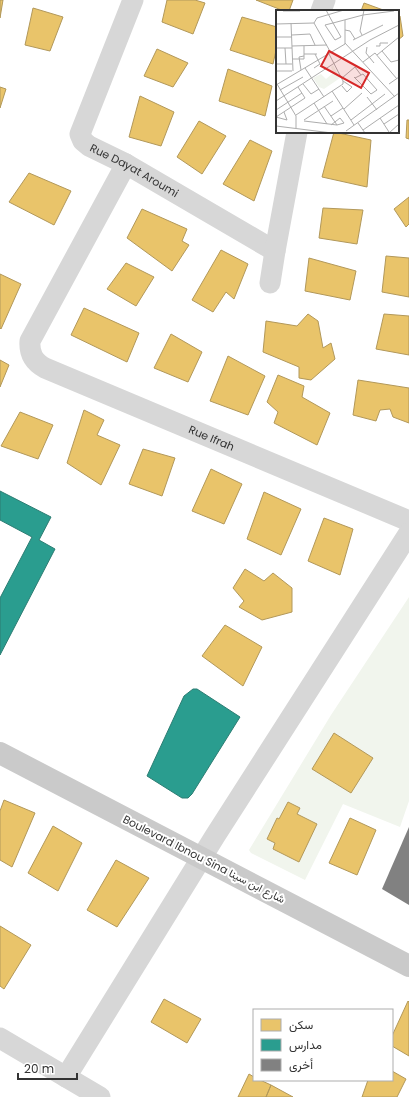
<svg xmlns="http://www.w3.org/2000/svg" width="409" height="1097" viewBox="0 0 409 1097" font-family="Poppins,Vazirmatn,sans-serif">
<rect width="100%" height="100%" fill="#fff"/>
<path fill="#f1f5ed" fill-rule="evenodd" d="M 409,597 L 409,801 L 400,827 L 343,804 L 305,880 L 251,853 L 249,850 L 331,715 ZM 334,733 L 373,758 L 351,793 L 312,769 ZM 288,802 L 300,808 L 297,814 L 317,824 L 299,862 L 273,849 L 275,843 L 267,839 Z"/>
<path fill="#e9c46a" stroke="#b2985a" d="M 0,0 L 3,0 L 0,18 Z
M 167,0 L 195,0 L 205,3 L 193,34 L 162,22 Z
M 256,0 L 293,0 L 289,11 L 284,11 Z
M 364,3 L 386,11 L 361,11 Z
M 33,8 L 63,17 L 50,51 L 25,45 Z
M 398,15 L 400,16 L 403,36 L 398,40 Z
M 242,17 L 277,27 L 277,46 L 273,64 L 230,50 Z
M 157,49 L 188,63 L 173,87 L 144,76 Z
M 228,69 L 272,86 L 265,116 L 219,101 Z
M 0,87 L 6,89 L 0,108 Z
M 140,96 L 174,112 L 161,146 L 129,137 Z
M 407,120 L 409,120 L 409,139 L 406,138 Z
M 199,121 L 226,136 L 202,174 L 177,157 Z
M 334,132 L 371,140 L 367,187 L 322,177 Z
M 250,140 L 272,151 L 254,201 L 223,184 Z
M 29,173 L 71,191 L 54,225 L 9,202 Z
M 409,197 L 409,224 L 406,227 L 394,209 Z
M 323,208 L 363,210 L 357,244 L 319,238 Z
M 142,209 L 187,229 L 182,241 L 189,245 L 172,271 L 127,238 Z
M 221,250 L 248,264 L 234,299 L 226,292 L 213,312 L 192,300 Z
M 386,256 L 409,258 L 409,297 L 382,292 Z
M 309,258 L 356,271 L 350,300 L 305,291 Z
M 126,263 L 154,277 L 136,306 L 107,289 Z
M 0,274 L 21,284 L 1,329 L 0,328 Z
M 84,308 L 139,333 L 127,362 L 71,335 Z
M 308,314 L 318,321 L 323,348 L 331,343 L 335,359 L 311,380 L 299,378 L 299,367 L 263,352 L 266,321 L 297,326 Z
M 384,314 L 409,316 L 409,355 L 376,349 Z
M 171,334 L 202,352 L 188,382 L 154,368 Z
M 228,356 L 265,376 L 248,415 L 210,401 Z
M 0,360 L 9,365 L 0,387 Z
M 278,375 L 304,386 L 302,397 L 330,413 L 317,445 L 274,423 L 278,412 L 267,402 Z
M 358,380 L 409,388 L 409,423 L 393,417 L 390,409 L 380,410 L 376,421 L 353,415 Z
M 84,410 L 104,420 L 97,435 L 120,445 L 101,485 L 67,463 Z
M 20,412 L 53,425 L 38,459 L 1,446 Z
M 143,449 L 175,458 L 162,496 L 129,484 Z
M 211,469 L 242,484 L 224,524 L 192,511 Z
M 264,492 L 301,509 L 281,555 L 247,539 Z
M 324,518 L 353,529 L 340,575 L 308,561 Z
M 245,569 L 264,581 L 273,573 L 292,588 L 292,612 L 262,620 L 239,607 L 244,601 L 233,588 Z
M 225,625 L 262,647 L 243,686 L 202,656 Z
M 334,733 L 373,758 L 351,793 L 312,769 Z
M 4,800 L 35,813 L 12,867 L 0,860 L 0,811 Z
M 288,802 L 300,808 L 297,814 L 317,824 L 299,862 L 273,849 L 275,843 L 267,839 L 277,818 L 279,819 Z
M 350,818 L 376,830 L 357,875 L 329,863 Z
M 53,826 L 82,843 L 58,891 L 28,873 Z
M 116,860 L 149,878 L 117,927 L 87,910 Z
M 0,926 L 31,945 L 4,989 L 0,986 Z
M 164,999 L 201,1019 L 187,1043 L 151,1022 Z
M 408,1001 L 409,1002 L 409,1056 L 392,1046 L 392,1036 Z
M 392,1071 L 406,1079 L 397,1097 L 362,1097 L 368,1080 L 392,1080 Z
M 249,1074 L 254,1077 L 254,1080 L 260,1080 L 271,1085 L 266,1097 L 238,1097 Z
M 271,1085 L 293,1097 L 266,1097 Z"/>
<path fill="#2a9d8f" stroke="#2d7d73" d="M 0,491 L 51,517 L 39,540 L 55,549 L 0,655 L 0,598 L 32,537 L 0,520 Z
M 193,689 L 197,689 L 240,717 L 192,794 L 188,798 L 182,798 L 147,776 L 184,696 Z"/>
<path fill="#818181" d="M 409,827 L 409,905 L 382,889 Z"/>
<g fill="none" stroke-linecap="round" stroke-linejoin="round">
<g stroke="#d7d7d7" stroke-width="21">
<path id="s1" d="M 133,0 L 80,134 L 83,141 L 89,146 L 126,164 L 275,251"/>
<path d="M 321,11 L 325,0"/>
<path id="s2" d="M 126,164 L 30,341 C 29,354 34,362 45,368 L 409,521"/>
<path d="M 270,283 L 275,251 L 297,132"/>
<path d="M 0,1038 L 100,1097"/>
<path d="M 66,1077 L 215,836 L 409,533"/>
</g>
<path stroke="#cacaca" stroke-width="22" d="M 0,753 L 409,966"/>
</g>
<g text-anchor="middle" stroke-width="4" stroke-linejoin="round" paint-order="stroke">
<g font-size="11" fill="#333" stroke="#fff">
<text dy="4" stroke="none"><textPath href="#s1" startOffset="211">Rue Dayat Aroumi</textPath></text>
<text dy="4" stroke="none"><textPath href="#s2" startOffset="415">Rue Ifrah</textPath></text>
<text transform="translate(204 859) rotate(27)" y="4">Boulevard Ibnou Sina شارع ابن سينا</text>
</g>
</g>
<g transform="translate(276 10)">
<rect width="123" height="123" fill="#fff"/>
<path d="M 57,55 L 64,68 L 48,79 L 43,77 L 37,68 L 45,64 L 50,69 L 57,63 L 55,57 Z" fill="#f1f5ed"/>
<path fill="none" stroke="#adadad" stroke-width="1" d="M 50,0 L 57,13 L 65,27 L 59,30 L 49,15 L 57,13 L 87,5 L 118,1M 7,1 L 24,1M 15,13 L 17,61M 38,13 L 41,8 L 68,0M 38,13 L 55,43M 0,14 L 38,13M 69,20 L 74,21 L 79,29M 16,25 L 34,24 L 39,35M 86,25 L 84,21 L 88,0M 0,27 L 16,27M 77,30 L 107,15M 69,33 L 119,87M 16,36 L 51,35M 100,36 L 104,36 L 104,33 L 112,33M 91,37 L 90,43 L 98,53M 0,38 L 16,38M 9,38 L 10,54M 106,41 L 115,52 L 123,50M 28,44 L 41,44M 53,44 L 67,71M 101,45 L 123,27M 16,49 L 28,49 L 28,36M 87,52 L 99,43 L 121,69M 0,54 L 16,54M 29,58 L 48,87M 38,58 L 44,54 L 39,44M 25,60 L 23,47 L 28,46M 0,61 L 16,61M 78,67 L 95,84 L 101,80 L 87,64 L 79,68M 66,68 L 79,57 L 85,65M 1,74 L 20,106 L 20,118M 27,74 L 35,84 L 43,79M 113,74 L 123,67M 0,75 L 69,34 L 69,10M 66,76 L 71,82 L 76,77 L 67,71M 4,80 L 27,67M 56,81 L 78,115M 91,87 L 101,100M 0,91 L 94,30 L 123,15M 38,93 L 51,114M 48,96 L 61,115M 68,99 L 86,83M 0,100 L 26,83M 20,105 L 67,74 L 67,71M 55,106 L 67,98M 0,107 L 29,88 L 22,77M 0,107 L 11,110 L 8,102M 104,108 L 113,122M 28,110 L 57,91M 75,110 L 109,84M 28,111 L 61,115 L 68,113 L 64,108 L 55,115M 82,113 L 89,123M 108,114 L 123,104M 0,116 L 56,123M 87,120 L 123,95M 70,121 L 123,83M 113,123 L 123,114"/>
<path fill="#d62828" fill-opacity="0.15" stroke="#d62828" stroke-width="2" d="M 53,41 L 93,63 L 85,78 L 45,56 Z"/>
<rect width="123" height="123" fill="none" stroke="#333" stroke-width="2"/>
</g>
<rect x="253" y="1009" width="140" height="72" fill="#ffffff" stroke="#adadad"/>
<rect x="261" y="1019" width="20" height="12" fill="#e9c46a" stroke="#adadad"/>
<text x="289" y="1029" font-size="12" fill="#333333">سكن</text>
<rect x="261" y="1039" width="20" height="12" fill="#2a9d8f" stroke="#adadad"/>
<text x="289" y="1049" font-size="12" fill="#333333">مدارس</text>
<rect x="261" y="1059" width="20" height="12" fill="#818181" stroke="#adadad"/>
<text x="289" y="1069" font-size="12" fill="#333333">أخرى</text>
<path d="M18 1073v6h59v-6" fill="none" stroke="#333333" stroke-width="2"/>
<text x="24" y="1073" font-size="12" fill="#333333" stroke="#ffffff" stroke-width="3" paint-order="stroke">20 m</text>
</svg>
